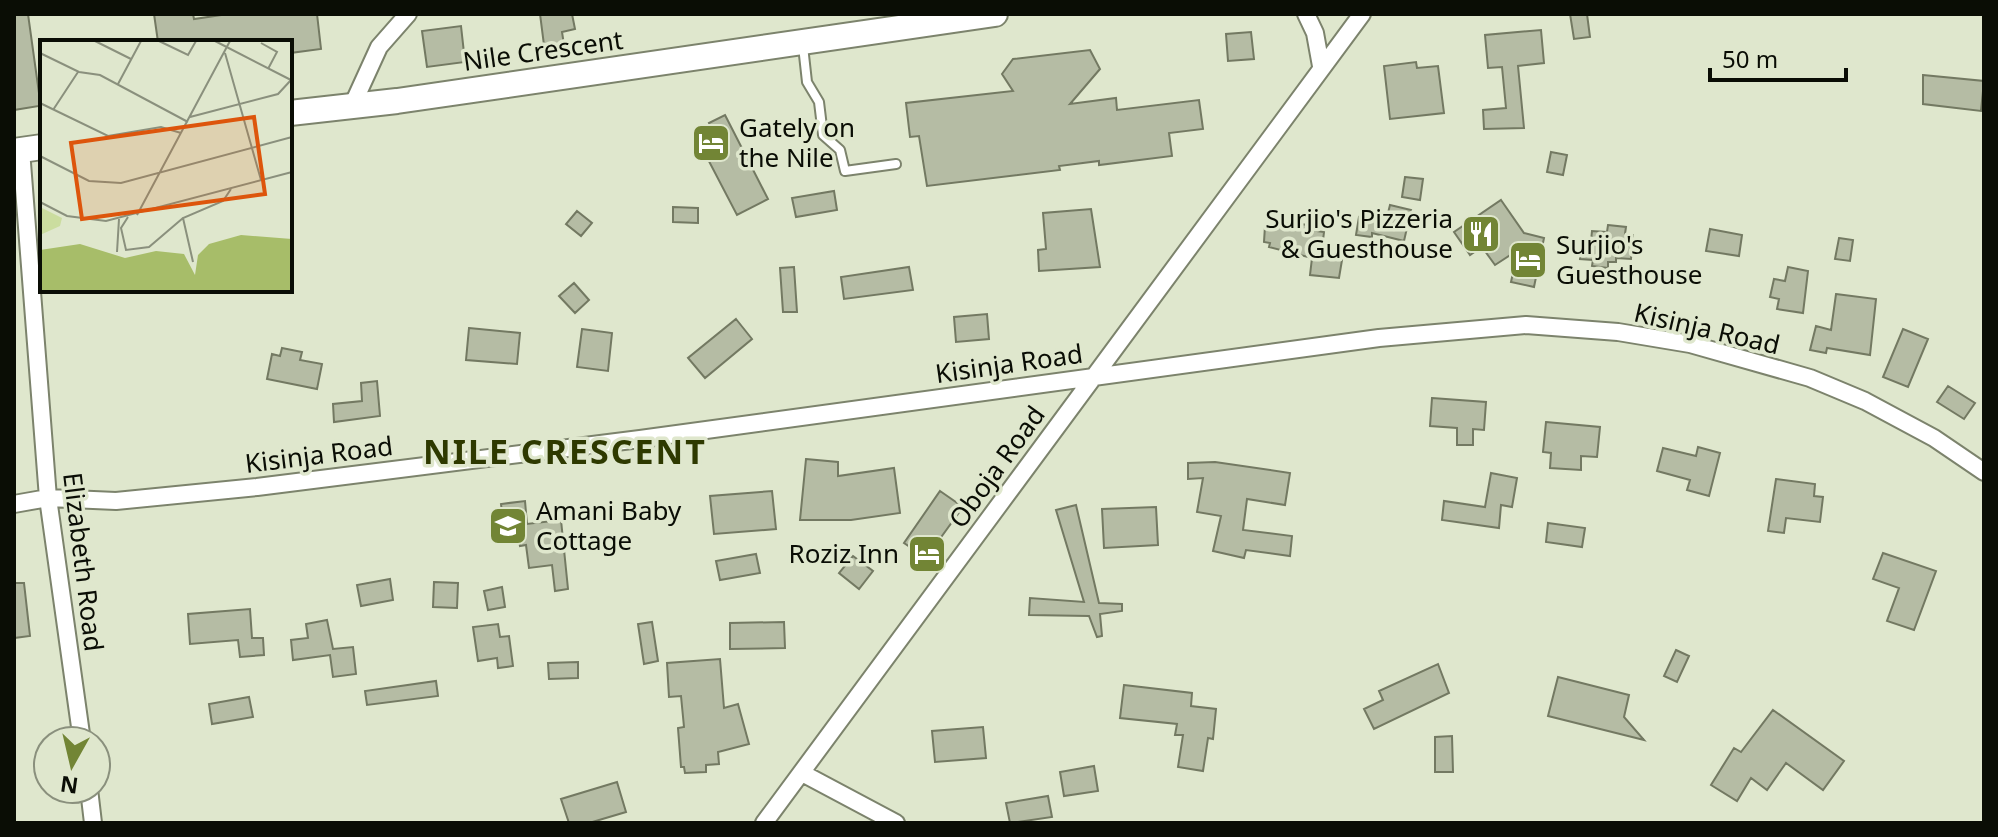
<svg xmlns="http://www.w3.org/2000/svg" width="1998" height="837" viewBox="0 0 1998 837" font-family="'Noto Sans',sans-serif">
<rect width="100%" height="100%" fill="#dfe7cd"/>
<path fill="#b5bca4" stroke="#737962" stroke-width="2" d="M 14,14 L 28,14 L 39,93 L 39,106 L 14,110 Z
M 154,14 L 193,14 L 194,19 L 228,14 L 317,14 L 321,49 L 290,53 L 290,42 L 158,42 Z
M 540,14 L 572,14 L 575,29 L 562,32 L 565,51 L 545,53 Z
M 1570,14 L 1587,14 L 1590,37 L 1574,39 Z
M 461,26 L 465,62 L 427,67 L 422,31 Z
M 1541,30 L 1544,63 L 1518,66 L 1524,128 L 1484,129 L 1483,110 L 1506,108 L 1502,67 L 1488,68 L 1485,35 Z
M 1251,32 L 1254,59 L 1228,61 L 1226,34 Z
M 1090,50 L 1100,69 L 1070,104 L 1116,98 L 1117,110 L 1199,100 L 1203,129 L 1169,133 L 1172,156 L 1099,165 L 1099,161 L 1059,166 L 1060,170 L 927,186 L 919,136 L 910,137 L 906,103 L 1013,91 L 1002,74 L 1013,59 Z
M 1416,62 L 1417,68 L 1438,66 L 1444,113 L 1390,119 L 1384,66 Z
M 1923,75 L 1984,81 L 1981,111 L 1923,104 Z
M 725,115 L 768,199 L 737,215 L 701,146 L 717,138 L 709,123 Z
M 1551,152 L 1567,155 L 1563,175 L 1547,172 Z
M 1405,177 L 1423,179 L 1420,200 L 1402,197 Z
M 834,191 L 837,210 L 796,217 L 792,198 Z
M 1501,200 L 1524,233 L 1544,238 L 1534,287 L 1511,282 L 1518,250 L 1495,265 L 1482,247 L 1470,255 L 1454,232 Z
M 1390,205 L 1411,210 L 1404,241 L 1372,233 L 1372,237 L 1356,235 L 1359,217 L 1386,221 Z
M 673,207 L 698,208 L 698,223 L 673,222 Z
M 1091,209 L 1100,267 L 1039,271 L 1038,250 L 1046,249 L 1043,213 Z
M 577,211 L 592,223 L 581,236 L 566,224 Z
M 1288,223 L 1309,225 L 1308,230 L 1324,232 L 1321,257 L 1342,260 L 1339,278 L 1310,275 L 1312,258 L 1269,247 L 1270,243 L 1264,242 L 1265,226 L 1287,228 Z
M 1608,225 L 1626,227 L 1625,234 L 1633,235 L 1631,259 L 1616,258 L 1616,262 L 1608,262 L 1608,268 L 1592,266 L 1593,260 L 1580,259 L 1582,240 L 1591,241 L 1592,231 L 1607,232 Z
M 1710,229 L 1742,235 L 1739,256 L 1706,251 Z
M 1839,238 L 1853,240 L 1850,261 L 1835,259 Z
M 794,267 L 797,312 L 783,312 L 780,268 Z
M 909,267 L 913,290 L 844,299 L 841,277 Z
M 1788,267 L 1808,271 L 1803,313 L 1777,309 L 1779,299 L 1770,297 L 1774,279 L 1785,281 Z
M 574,283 L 589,300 L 575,313 L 559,296 Z
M 1836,294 L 1876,299 L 1870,355 L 1827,348 L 1826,353 L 1810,350 L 1816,326 L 1831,330 Z
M 987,314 L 989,339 L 956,342 L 954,317 Z
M 736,319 L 752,339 L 705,378 L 688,358 Z
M 469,328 L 520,333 L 517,364 L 466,360 Z
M 582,329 L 612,333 L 608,371 L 577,367 Z
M 1903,329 L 1928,339 L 1908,387 L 1883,377 Z
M 282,348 L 302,352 L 300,360 L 322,364 L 317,389 L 267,379 L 272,354 L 280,356 Z
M 377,381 L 380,416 L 334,422 L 333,404 L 362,401 L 361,383 Z
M 1948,386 L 1975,403 L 1964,419 L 1937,402 Z
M 1432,398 L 1486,402 L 1484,430 L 1473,429 L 1473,445 L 1457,445 L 1457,428 L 1430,426 Z
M 1546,422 L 1600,427 L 1597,457 L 1581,456 L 1581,470 L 1550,468 L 1551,453 L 1543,452 Z
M 1698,447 L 1720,453 L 1709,496 L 1687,490 L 1690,480 L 1657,471 L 1663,448 L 1696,456 Z
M 806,459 L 838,462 L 838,476 L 894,468 L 900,513 L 851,520 L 800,520 Z
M 1215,462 L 1290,473 L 1285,505 L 1247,499 L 1243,530 L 1292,536 L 1290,556 L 1246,550 L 1244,558 L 1213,551 L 1221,516 L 1197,512 L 1203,478 L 1188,479 L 1188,463 Z
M 1491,473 L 1517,478 L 1512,507 L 1501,505 L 1499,528 L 1442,520 L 1444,501 L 1485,507 Z
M 1776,479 L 1815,484 L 1814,496 L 1823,497 L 1820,522 L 1786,518 L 1784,533 L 1768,531 Z
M 772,491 L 776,529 L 714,534 L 710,496 Z
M 940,491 L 963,507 L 926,558 L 904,543 Z
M 525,501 L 527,524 L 561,520 L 568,589 L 555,591 L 552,565 L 529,568 L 526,545 L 520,546 L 516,527 L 504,528 L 501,504 Z
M 1076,505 L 1099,603 L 1122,604 L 1122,611 L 1100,614 L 1102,636 L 1097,637 L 1089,616 L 1029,615 L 1030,598 L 1084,602 L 1056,510 Z
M 1156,507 L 1158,545 L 1104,548 L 1102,509 Z
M 1548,523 L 1585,528 L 1582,547 L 1546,542 Z
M 1883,553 L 1936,571 L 1914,630 L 1887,621 L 1899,588 L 1873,579 Z
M 756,554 L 760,573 L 720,580 L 716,561 Z
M 853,556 L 873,571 L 859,589 L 839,573 Z
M 390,579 L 393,600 L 361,606 L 357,585 Z
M 434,582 L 458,583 L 457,608 L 433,607 Z
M 14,583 L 24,583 L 30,636 L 14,638 Z
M 502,587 L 505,607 L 488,610 L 484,591 Z
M 250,609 L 252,638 L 263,638 L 264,655 L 240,657 L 238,640 L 190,644 L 188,614 Z
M 327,620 L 333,649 L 353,647 L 356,674 L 333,677 L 330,655 L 293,660 L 291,640 L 308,638 L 306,624 Z
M 652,622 L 658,661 L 644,664 L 638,624 Z
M 784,622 L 785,648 L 730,649 L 730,623 Z
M 498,624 L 500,637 L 509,636 L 513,666 L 498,668 L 497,658 L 478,661 L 473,627 Z
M 1676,650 L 1689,656 L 1677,682 L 1664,676 Z
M 720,659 L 724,708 L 738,704 L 749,744 L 718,752 L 719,764 L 706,765 L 706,772 L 685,773 L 684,767 L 681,767 L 678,728 L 684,727 L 681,696 L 669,697 L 667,663 Z
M 578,662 L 578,678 L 549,679 L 548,663 Z
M 1438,664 L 1449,693 L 1374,729 L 1364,709 L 1383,700 L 1379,691 Z
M 1558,677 L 1629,695 L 1624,717 L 1644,740 L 1548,716 Z
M 436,681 L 438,696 L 367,705 L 365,691 Z
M 1124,685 L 1192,693 L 1191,706 L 1216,709 L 1213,739 L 1208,738 L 1203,771 L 1178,767 L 1183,735 L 1175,735 L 1177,724 L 1120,718 Z
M 249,697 L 253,717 L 212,724 L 209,704 Z
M 1773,710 L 1844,761 L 1823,790 L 1786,763 L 1767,790 L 1751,778 L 1737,801 L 1711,785 L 1734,748 L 1741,752 Z
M 983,727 L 986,758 L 935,762 L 932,731 Z
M 1452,736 L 1453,772 L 1435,772 L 1435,737 Z
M 1094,766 L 1098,791 L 1064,796 L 1060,772 Z
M 617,782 L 626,812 L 589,823 L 569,823 L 561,799 Z
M 1048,796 L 1052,817 L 1010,823 L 1006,803 Z"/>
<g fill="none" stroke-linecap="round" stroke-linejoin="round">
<g stroke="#7c836c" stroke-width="12">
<path id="lane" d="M 803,46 L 807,82 L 819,102 L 823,135 L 840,150 L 845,171 L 896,164"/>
</g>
<g stroke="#7c836c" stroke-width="20">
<path id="street" d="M 1306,14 L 1315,33 L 1321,66
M 353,104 L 379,47 L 408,14
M 21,150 L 48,498 L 82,741
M 14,504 L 48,498 L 116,501 L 257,487 L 640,439 L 1379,338 L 1526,325 L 1618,332 L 1690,344 L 1810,378 L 1865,401 L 1934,438 L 1984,472
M 802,773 L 896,823
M 89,789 L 93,823
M 764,823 L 1362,14"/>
</g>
<g stroke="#7c836c" stroke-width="28">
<path id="secondary" d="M 290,113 L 397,101 L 995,14
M 14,151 L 42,147"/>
</g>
<use href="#lane" stroke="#fff" stroke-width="8"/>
<use href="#street" stroke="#fff" stroke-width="16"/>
<use href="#secondary" stroke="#fff" stroke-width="24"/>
</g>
<defs>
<g id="hotel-square" transform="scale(2)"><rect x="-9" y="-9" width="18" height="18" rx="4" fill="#728535" stroke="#dfe7cd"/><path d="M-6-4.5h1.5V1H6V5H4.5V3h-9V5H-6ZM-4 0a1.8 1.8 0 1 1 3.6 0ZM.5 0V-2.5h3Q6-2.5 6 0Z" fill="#fff"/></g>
<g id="restaurant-square" transform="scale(2)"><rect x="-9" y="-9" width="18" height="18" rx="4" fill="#728535" stroke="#dfe7cd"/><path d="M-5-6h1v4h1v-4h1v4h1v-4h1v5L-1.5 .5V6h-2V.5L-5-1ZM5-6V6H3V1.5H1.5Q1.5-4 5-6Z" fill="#fff"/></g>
<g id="school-square" transform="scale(2)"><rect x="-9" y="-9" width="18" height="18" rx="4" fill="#728535" stroke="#dfe7cd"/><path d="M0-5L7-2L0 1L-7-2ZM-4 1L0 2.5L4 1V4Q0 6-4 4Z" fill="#fff"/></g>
</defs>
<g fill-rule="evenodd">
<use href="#hotel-square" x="711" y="143"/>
<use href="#restaurant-square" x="1481" y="234"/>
<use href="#hotel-square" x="1528" y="260"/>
<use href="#school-square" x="508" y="526"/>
<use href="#hotel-square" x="927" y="554"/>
</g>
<g text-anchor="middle" stroke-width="7" stroke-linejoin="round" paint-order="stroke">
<g font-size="26" fill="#0a0d05" stroke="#dfe7cd">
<text transform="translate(543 51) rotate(-8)" y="9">Nile Crescent</text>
<text transform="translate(1707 329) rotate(13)" y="9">Kisinja Road</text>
<text transform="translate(1009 364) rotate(-8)" y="9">Kisinja Road</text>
<text transform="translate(319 455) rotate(-7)" y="9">Kisinja Road</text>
<text transform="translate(997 467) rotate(-54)" y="9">Oboja Road</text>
<text transform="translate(83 562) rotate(83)" y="9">Elizabeth Road</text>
</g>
<g font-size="26" fill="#0a0d05" stroke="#dfe7cd" text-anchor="start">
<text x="739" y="137">Gately on<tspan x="739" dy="30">the Nile</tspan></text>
<text x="1453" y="228" text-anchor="end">Surjio's Pizzeria<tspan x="1453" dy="30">&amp; Guesthouse</tspan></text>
<text x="1556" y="254">Surjio's<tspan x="1556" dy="30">Guesthouse</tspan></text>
<text x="536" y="520">Amani Baby<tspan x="536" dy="30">Cottage</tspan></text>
<text x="899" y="563" text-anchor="end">Roziz Inn</text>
</g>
<g font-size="34" font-weight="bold" letter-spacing="2" fill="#2e3900" stroke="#dfe7cd">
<text x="565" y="464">NILE CRESCENT</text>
</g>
</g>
<g transform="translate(40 40)">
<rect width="252" height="252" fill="#dfe7cd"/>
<path d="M 0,167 L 22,178 L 20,186 L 0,195 Z" fill="#cbdd9f"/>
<path d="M 201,195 L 252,199 L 252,251 L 0,251 L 0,210 L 40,204 L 85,218 L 116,211 L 144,214 L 155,235 L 158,215 L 169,204 Z" fill="#a7bd69"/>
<path fill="none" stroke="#8a907d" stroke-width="2" d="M 55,1 L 91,19M 119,1 L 148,15 L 156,1M 175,1 L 251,40M 221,3 L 237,12 L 228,29M 0,13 L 39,32 L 60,35 L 148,82M 185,13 L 221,140M 78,44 L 101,1M 0,63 L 68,96 L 121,87 L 141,93M 13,70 L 38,32M 150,77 L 238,54 L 251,40M 0,116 L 49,141 L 81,143 L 252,97M 0,162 L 27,176 L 66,181 L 252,132M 97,175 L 190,1M 88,177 L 81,188 L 86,210 L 109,207 L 143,178M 77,212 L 79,179M 153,222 L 143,178 L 183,161 L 191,149"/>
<path fill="#dd550c" fill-opacity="0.15" stroke="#dd550c" stroke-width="4" d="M 214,77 L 225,154 L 42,179 L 31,103 Z"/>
<rect width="252" height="252" fill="none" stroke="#0a0d05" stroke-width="4"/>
</g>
<rect width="1998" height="837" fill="none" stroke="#0a0d05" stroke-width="32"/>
<g transform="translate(72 765) rotate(188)"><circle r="38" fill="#dfe7cd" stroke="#8a907d" stroke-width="2"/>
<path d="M0-6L14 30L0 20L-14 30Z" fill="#728535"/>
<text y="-12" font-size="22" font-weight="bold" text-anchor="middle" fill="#0a0d05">N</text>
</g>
<path d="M1710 68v12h136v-12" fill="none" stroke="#0a0d05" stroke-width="4"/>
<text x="1722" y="68" font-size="24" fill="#0a0d05" stroke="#dfe7cd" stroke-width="6" paint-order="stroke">50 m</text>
</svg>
